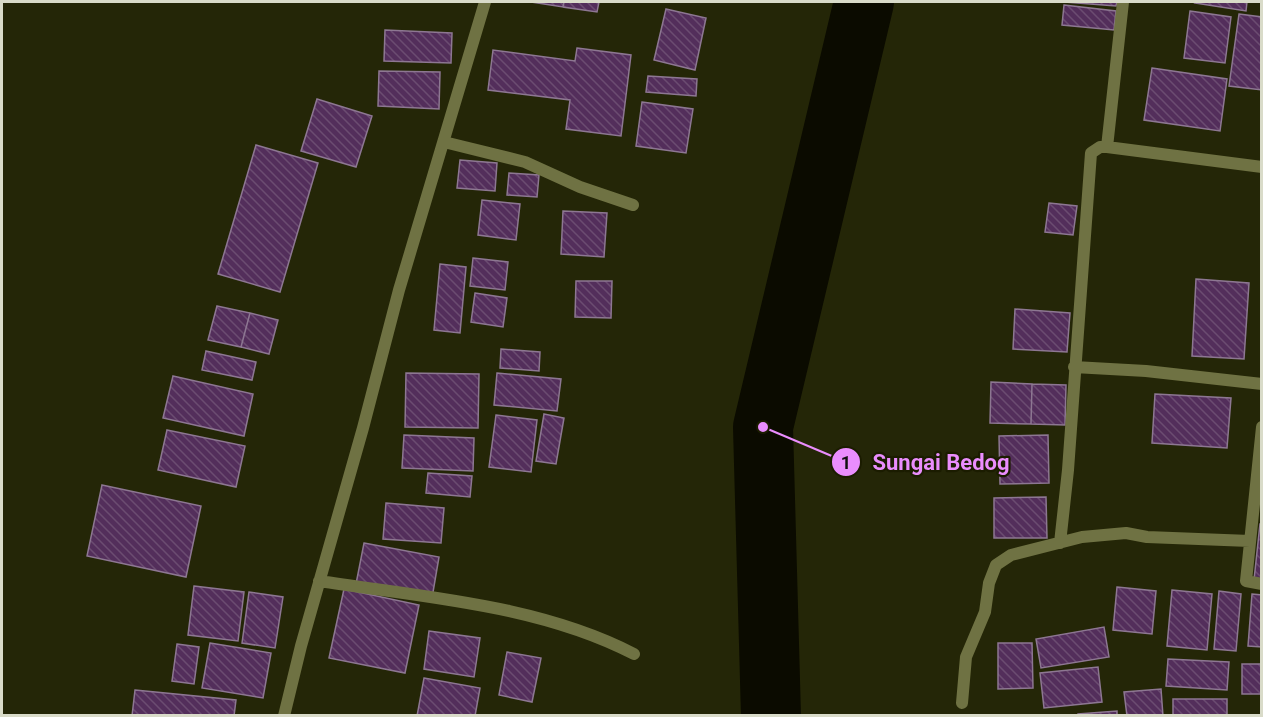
<svg xmlns="http://www.w3.org/2000/svg" width="1263" height="717" viewBox="0 0 1263 717" font-family="Roboto,sans-serif">
<defs>
<pattern id="building-back-hatch" width="6" height="6" patternUnits="userSpaceOnUse" patternTransform="scale(1.5)"><rect width="6" height="6" fill="#532e5b"/><path d="M-1 5l2 2M0 0l6 6M5-1l2 2" fill="none" stroke="#6b4c71"/></pattern>
</defs>
<rect width="100%" height="100%" fill="#242607"/>
<g fill="none" stroke-linecap="round" stroke-linejoin="round">
<path stroke="#0b0b00" stroke-width="60" d="M 771,716 L 763,427 L 864,2"/>
</g>
<path fill="url(#building-back-hatch)" stroke="#8d7792" stroke-width="1.5" d="M 531,2 L 564,2 L 563,7 Z
M 564,2 L 599,2 L 597,12 L 563,7 Z
M 1064,2 L 1117,2 L 1116,6 Z
M 1196,2 L 1247,2 L 1246,11 L 1195,3 Z
M 1064,5 L 1116,11 L 1114,30 L 1062,25 Z
M 666,9 L 706,18 L 695,70 L 654,60 Z
M 1190,11 L 1231,17 L 1225,63 L 1184,58 Z
M 1239,14 L 1262,17 L 1262,90 L 1229,86 Z
M 385,30 L 452,33 L 451,63 L 384,61 Z
M 577,48 L 631,55 L 621,136 L 566,129 L 570,100 L 488,90 L 493,50 L 575,61 Z
M 1152,68 L 1227,79 L 1220,131 L 1144,120 Z
M 379,71 L 440,72 L 439,109 L 378,106 Z
M 648,76 L 697,79 L 696,96 L 646,92 Z
M 317,99 L 372,116 L 356,167 L 301,151 Z
M 642,102 L 693,109 L 686,153 L 636,146 Z
M 256,145 L 318,163 L 280,292 L 218,274 Z
M 460,160 L 497,163 L 495,191 L 457,188 Z
M 509,173 L 539,175 L 537,197 L 507,195 Z
M 482,200 L 520,204 L 516,240 L 478,235 Z
M 1049,203 L 1077,206 L 1073,235 L 1045,232 Z
M 563,211 L 607,213 L 604,257 L 561,254 Z
M 473,258 L 508,262 L 505,290 L 470,286 Z
M 440,264 L 466,267 L 460,333 L 434,330 Z
M 1196,279 L 1249,283 L 1244,359 L 1192,356 Z
M 576,281 L 612,281 L 611,318 L 575,317 Z
M 475,293 L 507,298 L 503,327 L 471,322 Z
M 217,306 L 250,313 L 241,347 L 208,340 Z
M 1015,309 L 1070,313 L 1067,352 L 1013,349 Z
M 250,313 L 278,320 L 269,354 L 241,347 Z
M 501,349 L 540,352 L 539,371 L 500,368 Z
M 206,351 L 256,362 L 252,380 L 202,370 Z
M 406,373 L 479,374 L 478,428 L 405,427 Z
M 497,373 L 561,379 L 557,411 L 494,405 Z
M 173,376 L 253,394 L 244,436 L 163,418 Z
M 991,382 L 1032,384 L 1031,424 L 990,423 Z
M 1032,384 L 1066,385 L 1065,425 L 1031,424 Z
M 1155,394 L 1231,398 L 1227,448 L 1152,443 Z
M 544,414 L 564,418 L 556,464 L 536,461 Z
M 496,415 L 537,420 L 531,472 L 489,467 Z
M 167,430 L 245,446 L 236,487 L 158,470 Z
M 404,435 L 474,438 L 473,471 L 402,468 Z
M 1048,435 L 1049,483 L 1000,484 L 999,436 Z
M 428,473 L 472,476 L 470,497 L 426,493 Z
M 102,485 L 201,506 L 186,577 L 87,556 Z
M 1046,497 L 1047,538 L 994,538 L 994,498 Z
M 386,503 L 444,508 L 441,543 L 383,539 Z
M 1260,524 L 1262,524 L 1262,581 L 1254,580 Z
M 364,543 L 439,557 L 432,598 L 356,584 Z
M 194,586 L 244,592 L 238,641 L 188,635 Z
M 1117,587 L 1156,591 L 1152,634 L 1113,630 Z
M 344,589 L 419,605 L 405,673 L 329,658 Z
M 1172,590 L 1212,594 L 1207,650 L 1167,646 Z
M 1219,591 L 1241,594 L 1236,651 L 1214,649 Z
M 249,592 L 283,597 L 275,648 L 242,643 Z
M 1252,594 L 1262,595 L 1262,647 L 1248,646 Z
M 1104,627 L 1109,657 L 1041,668 L 1036,639 Z
M 429,631 L 480,638 L 474,677 L 424,669 Z
M 210,643 L 271,653 L 263,698 L 202,688 Z
M 998,643 L 1032,643 L 1033,688 L 998,689 Z
M 177,644 L 199,647 L 194,684 L 172,681 Z
M 507,652 L 541,658 L 532,702 L 499,695 Z
M 1168,659 L 1229,662 L 1227,690 L 1166,686 Z
M 1242,664 L 1262,664 L 1262,694 L 1242,694 Z
M 1098,667 L 1102,702 L 1044,708 L 1040,673 Z
M 424,678 L 480,688 L 475,716 L 417,716 Z
M 1161,689 L 1163,716 L 1127,716 L 1124,692 Z
M 135,690 L 236,700 L 234,716 L 132,716 Z
M 1173,699 L 1227,699 L 1227,716 L 1173,716 Z
M 1117,711 L 1117,716 L 1078,716 L 1078,714 Z"/>
<g fill="none" stroke-linecap="round" stroke-linejoin="round">
<path stroke="#6f7243" stroke-width="12" d="M 444,142 L 525,162 L 580,187 L 633,205
M 1107,147 L 1123,2
M 1074,367 L 1146,371 L 1262,384
M 1262,427 L 1246,581 L 1262,584
M 1060,543 L 1068,470 L 1091,153 L 1100,147 L 1107,147 L 1262,167
M 319,581 C 423,597 540,605 634,654
M 962,703 L 966,657 L 985,612 L 989,583 L 996,565 L 1011,555 L 1082,537 L 1126,533 L 1147,537 L 1250,541
M 284,716 L 301,646 L 363,428 L 399,290 L 485,2"/>
</g>
<path fill="none" stroke="#ea8dfd" stroke-width="2" d="M763 427L846 462"/>
<g fill="#ea8dfd" stroke="#1b1c00" stroke-width="2">
<circle cx="763" cy="427" r="6"/>
<circle cx="846" cy="462" r="15"/>
</g>
<g font-size="18" text-anchor="middle" font-weight="bold" fill="#111">
<text x="846" y="469">1</text>
</g>
<g font-size="22" text-anchor="middle" font-weight="bold" fill="#ea8dfd" stroke="#1b1c00" stroke-width="4.5" stroke-linejoin="round" paint-order="stroke">
<text x="941" y="470">Sungai Bedog</text>
</g>
<rect width="1263" height="717" fill="none" stroke="#d9dbc9" stroke-width="6"/>
</svg>
